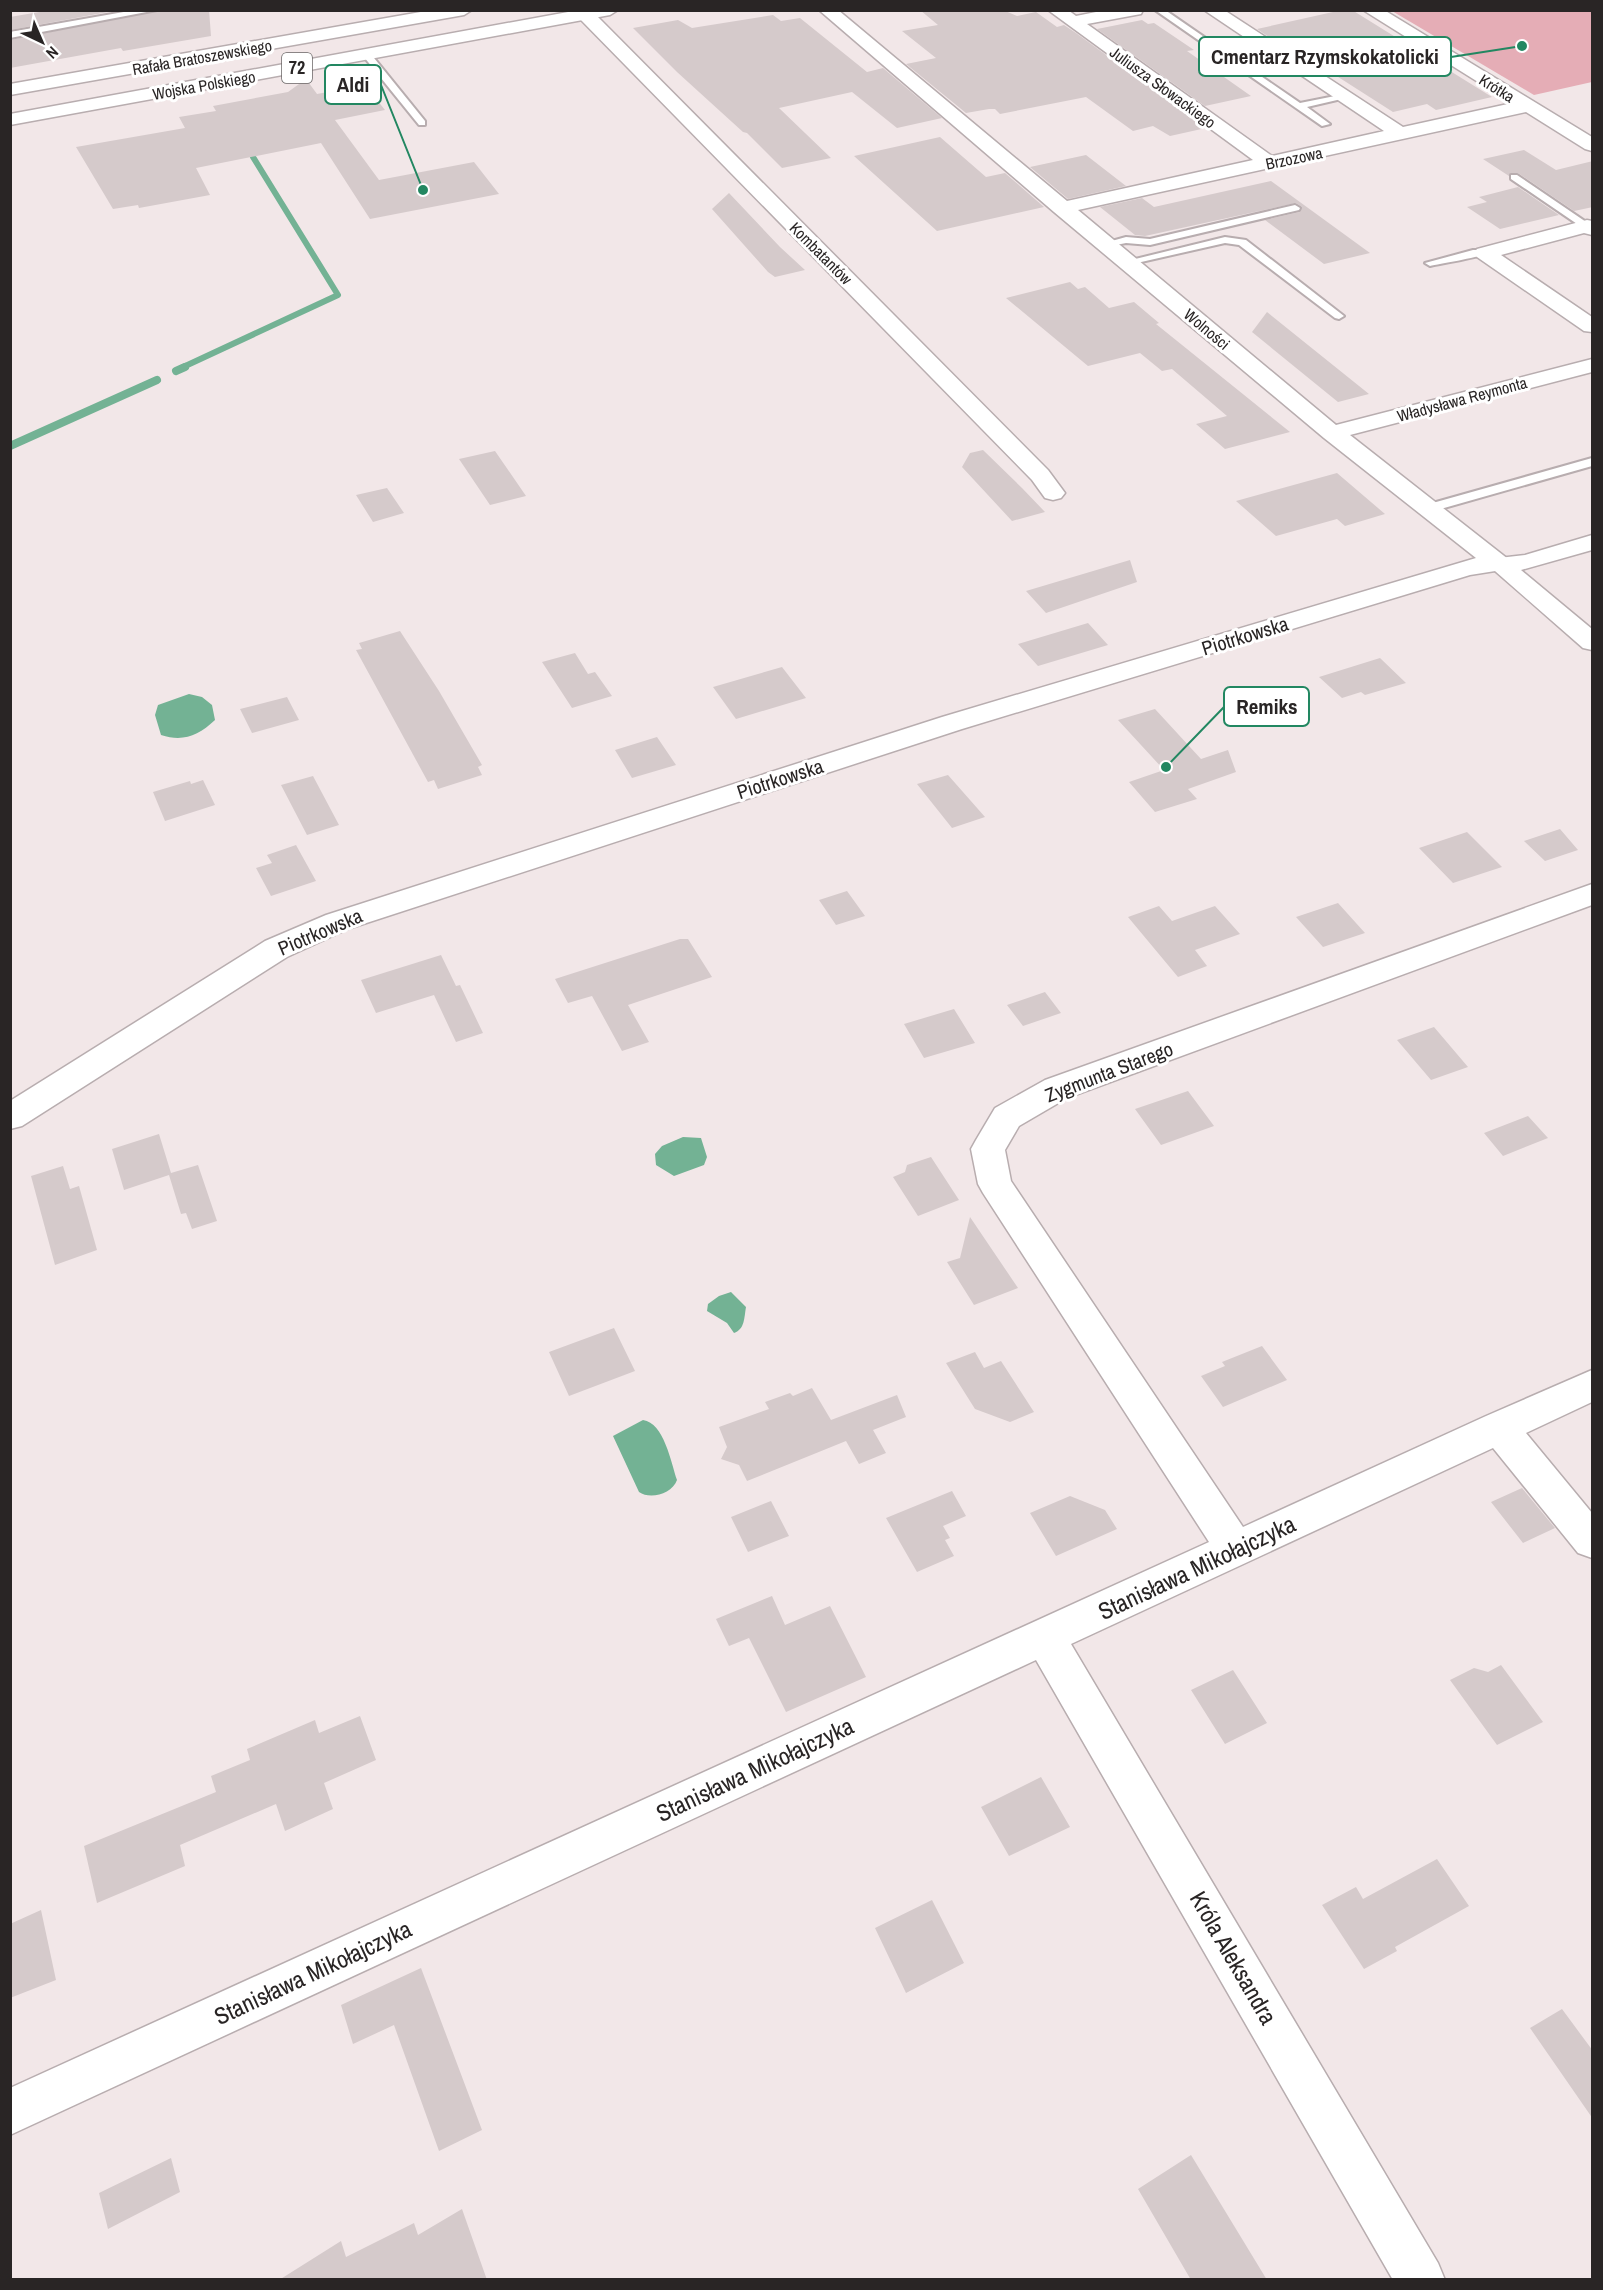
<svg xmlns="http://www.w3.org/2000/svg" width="1603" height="2290" viewBox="0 0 1603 2290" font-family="'Archivo Narrow',sans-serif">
<rect width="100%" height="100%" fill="#f2e7e8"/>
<path fill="#e5adb6" d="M 1392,11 L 1592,11 L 1592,82 L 1534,95 Z"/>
<path fill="#73b294" d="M 189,694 L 202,697 L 212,705 L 215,720 C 198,736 183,742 161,735 L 155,715 L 158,705 Z
M 683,1137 L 701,1138 L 707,1157 L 704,1165 L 674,1176 L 656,1165 L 655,1154 L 662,1146 Z
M 731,1292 L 746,1307 C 744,1318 745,1329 734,1333 L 727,1323 L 707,1311 L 708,1304 L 719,1296 Z
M 643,1420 C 664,1423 671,1462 677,1480 C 672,1494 650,1500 639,1492 L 613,1436 Z"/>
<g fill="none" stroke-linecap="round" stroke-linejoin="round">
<path stroke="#73b294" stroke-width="6" d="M 181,368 L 338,295 L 253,157"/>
<path stroke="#73b294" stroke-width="8" d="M 176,371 L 185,367
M 10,446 L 157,380"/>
</g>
<path fill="#d5cacb" d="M 51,10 L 119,10 L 10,30 L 10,17 Z
M 159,10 L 209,10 L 211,36 L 123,51 L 121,48 L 10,68 L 10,40 Z
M 920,10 L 1003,10 L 1017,16 L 1036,12 L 1057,27 L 1064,25 L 1076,33 L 1206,128 L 1170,136 L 1153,126 L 1133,131 L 1086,97 L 1000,114 L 995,109 L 989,109 L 966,113 L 906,64 L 936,58 L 902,31 L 938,25 Z
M 1342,10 L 1352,10 L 1492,97 L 1436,110 L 1427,104 L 1393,112 L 1310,59 L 1304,60 L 1257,29 Z
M 773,15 L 781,21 L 800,18 L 867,72 L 883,68 L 942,118 L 897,128 L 852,92 L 779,108 L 831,158 L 782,168 L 747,133 L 743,132 L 677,72 L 633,28 L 678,20 L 692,28 Z
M 1142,20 L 1148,24 L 1154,23 L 1194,50 L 1187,51 L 1251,96 L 1205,106 L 1097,29 Z
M 306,79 L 317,94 L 365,85 L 385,110 L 335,120 L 379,180 L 474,162 L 499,194 L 370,219 L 321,143 L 196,168 L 210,195 L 139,208 L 138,205 L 113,209 L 76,147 L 185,128 L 179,117 L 216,111 L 213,106 L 288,92 Z
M 940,137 L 986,177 L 1005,173 L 1044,207 L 937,231 L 854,156 Z
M 1524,150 L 1556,170 L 1593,161 L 1593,207 L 1574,211 L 1518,173 L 1511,173 L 1509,176 L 1483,159 Z
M 1086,155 L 1126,186 L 1068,199 L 1030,167 Z
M 1271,181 L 1370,253 L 1324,264 L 1265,220 L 1300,212 L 1302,207 L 1296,203 L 1145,236 L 1135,235 L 1100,207 L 1142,198 L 1154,207 Z
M 1518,187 L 1559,215 L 1500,229 L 1467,207 L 1487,202 L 1479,197 Z
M 729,193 L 780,247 L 805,270 L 775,277 L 768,272 L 712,209 Z
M 1070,282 L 1078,289 L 1085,287 L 1109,308 L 1134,302 L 1159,323 L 1156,324 L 1290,432 L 1225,449 L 1196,424 L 1227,416 L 1172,369 L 1162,371 L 1140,353 L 1088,366 L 1006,298 Z
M 1267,312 L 1369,394 L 1338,402 L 1252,332 Z
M 983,450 L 1022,488 L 1045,512 L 1012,521 L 962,467 L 970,453 Z
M 495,451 L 526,496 L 490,505 L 459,459 Z
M 1337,473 L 1385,514 L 1345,526 L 1337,519 L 1276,536 L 1236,501 Z
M 387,488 L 404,513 L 373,522 L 356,495 Z
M 1130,560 L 1137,582 L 1046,613 L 1026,591 Z
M 1088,623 L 1108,645 L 1038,666 L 1018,644 Z
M 400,631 L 439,691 L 482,765 L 478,767 L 482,775 L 438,789 L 434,780 L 428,782 L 356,650 L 362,649 L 359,643 Z
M 575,653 L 588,674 L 595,672 L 612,696 L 572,708 L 542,662 Z
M 1380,658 L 1406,683 L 1365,695 L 1361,692 L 1342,698 L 1319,677 Z
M 782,667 L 806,698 L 736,719 L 713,687 Z
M 1283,686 L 1303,706 L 1261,719 L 1240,698 Z
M 287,697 L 299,720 L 252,733 L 240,709 Z
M 1155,709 L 1201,759 L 1228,750 L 1236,772 L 1188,789 L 1197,799 L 1155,812 L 1129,782 L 1164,770 L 1118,720 Z
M 657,737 L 676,765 L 632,778 L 615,750 Z
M 948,775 L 985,817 L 952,828 L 917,784 Z
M 313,776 L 339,825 L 307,835 L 281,785 Z
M 203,780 L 215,805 L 165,821 L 153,792 L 190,781 L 191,784 Z
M 1560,829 L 1578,850 L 1545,861 L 1524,841 Z
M 1467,832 L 1502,867 L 1453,883 L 1419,848 Z
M 296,845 L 316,881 L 271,896 L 256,868 L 272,863 L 267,855 Z
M 847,891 L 865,916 L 836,925 L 819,900 Z
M 1338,903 L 1365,933 L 1323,947 L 1296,917 Z
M 1159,906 L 1172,921 L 1215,906 L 1240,934 L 1195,950 L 1207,966 L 1178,977 L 1128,917 Z
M 680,939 L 688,939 L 712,977 L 628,1005 L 649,1042 L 622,1051 L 592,996 L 568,1003 L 555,979 Z
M 441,955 L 456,986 L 460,985 L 483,1033 L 456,1042 L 434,995 L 376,1013 L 361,980 Z
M 1045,992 L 1061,1013 L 1023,1026 L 1007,1005 Z
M 954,1009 L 975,1043 L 924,1058 L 904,1024 Z
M 1434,1027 L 1468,1067 L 1431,1080 L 1397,1040 Z
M 1188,1091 L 1214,1126 L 1161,1145 L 1135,1109 Z
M 1528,1116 L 1548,1138 L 1503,1156 L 1484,1133 Z
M 159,1134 L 171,1173 L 198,1165 L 217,1221 L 192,1229 L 186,1213 L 181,1214 L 169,1175 L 124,1190 L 112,1149 Z
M 931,1157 L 959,1200 L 918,1216 L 893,1177 L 905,1172 L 907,1165 Z
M 63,1166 L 70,1189 L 79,1186 L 97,1250 L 55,1265 L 31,1176 Z
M 970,1217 L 1018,1288 L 974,1305 L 947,1262 L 960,1258 Z
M 614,1328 L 635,1371 L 569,1396 L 549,1352 Z
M 1262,1346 L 1287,1380 L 1223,1407 L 1201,1376 L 1225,1366 L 1222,1362 Z
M 975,1352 L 984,1368 L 1001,1361 L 1034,1412 L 1010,1422 L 975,1409 L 946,1363 Z
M 812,1388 L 831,1420 L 897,1395 L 906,1417 L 873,1430 L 886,1453 L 859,1464 L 846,1441 L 747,1481 L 739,1465 L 721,1459 L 727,1447 L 719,1427 L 769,1409 L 765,1402 L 790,1393 L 793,1396 Z
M 1522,1488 L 1555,1528 L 1523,1543 L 1491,1502 Z
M 952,1491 L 966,1516 L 943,1526 L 950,1538 L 945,1540 L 954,1556 L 917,1572 L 886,1518 Z
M 1070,1496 L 1105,1510 L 1117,1529 L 1056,1556 L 1030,1513 Z
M 771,1501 L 789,1536 L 748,1552 L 731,1517 Z
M 772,1596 L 785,1625 L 830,1606 L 866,1677 L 786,1712 L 749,1638 L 729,1646 L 716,1619 Z
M 1501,1665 L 1543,1722 L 1497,1745 L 1450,1680 L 1474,1668 L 1488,1672 Z
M 1233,1670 L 1267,1723 L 1225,1744 L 1191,1690 Z
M 360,1716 L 376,1760 L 324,1783 L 333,1809 L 285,1831 L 276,1804 L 180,1845 L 185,1866 L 97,1903 L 84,1846 L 216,1792 L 211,1776 L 250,1760 L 247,1749 L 315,1720 L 319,1733 Z
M 1041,1777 L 1070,1827 L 1009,1856 L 981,1807 Z
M 1437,1859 L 1469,1906 L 1395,1947 L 1397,1951 L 1364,1969 L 1322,1905 L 1356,1887 L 1363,1899 Z
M 932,1900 L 964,1963 L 906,1993 L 875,1928 Z
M 41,1910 L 56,1980 L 10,1998 L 10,1924 Z
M 421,1968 L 482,2130 L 439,2151 L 394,2025 L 353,2044 L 341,2005 Z
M 1562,2009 L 1593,2051 L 1593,2119 L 1530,2028 Z
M 1191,2155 L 1267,2280 L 1191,2280 L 1138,2189 Z
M 171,2158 L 180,2192 L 108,2229 L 99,2193 Z
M 462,2209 L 487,2280 L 279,2280 L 341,2241 L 346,2257 L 414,2223 L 418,2235 Z"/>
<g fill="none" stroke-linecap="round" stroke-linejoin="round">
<g stroke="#b8adaf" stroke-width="4">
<path id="lane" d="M 135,10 L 157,10 L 10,38 L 10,32 Z
M 1155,10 L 1165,10 L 1300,103 L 1345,94 L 1350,97 L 1307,107 L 1330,124 L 1322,126 Z
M 364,53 L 370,53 L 425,121 L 425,125 L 419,125 L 364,57 Z
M 1511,175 L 1517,175 L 1592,226 L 1583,228 L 1511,179 Z
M 1295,205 L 1300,208 L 1299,210 L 1150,245 L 1126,243 L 1106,247 L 1101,244 L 1126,237 L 1150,239 Z
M 1225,237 L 1246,240 L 1344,316 L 1339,319 L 1335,318 L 1239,245 L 1225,243 L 1128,265 L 1123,262 Z
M 1473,250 L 1484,250 L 1489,253 C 1485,256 1440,264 1430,266 L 1425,263 Z
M 1592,458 L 1592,466 L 1430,512 L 1422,512 L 1420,509 L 1422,506 Z"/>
</g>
<g stroke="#b8adaf" stroke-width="3">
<path id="street" d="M 432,10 L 472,10 L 464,15 L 10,95 L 10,84 Z
M 819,10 L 838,10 L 1067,201 L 1253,160 L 1048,10 L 1068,10 L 1076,16 L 1106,10 L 1143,10 L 1141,14 L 1087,24 L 1272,156 L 1384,131 L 1204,10 L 1224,10 L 1403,127 L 1526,100 L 1533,102 L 1535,106 L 1533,110 L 1526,112 L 1078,210 L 1336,425 L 1592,359 L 1592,372 L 1350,435 L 1508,559 L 1511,564 L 1508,569 L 1470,575 L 962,729 L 348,929 L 287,957 L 22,1126 L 10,1129 L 10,1101 L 265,941 L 326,915 L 942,717 L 1476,558 L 1324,438 L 1054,212 Z
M 580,11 L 592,11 L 1048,470 L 1065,493 L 1061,498 L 1053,500 L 1045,498 L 1032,480 L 580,19 L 577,15 Z
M 1587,220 L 1592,221 L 1592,235 L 1584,233 L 1501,255 L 1592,317 L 1592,332 L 1584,331 L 1477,257 L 1474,253 L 1477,249 Z
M 1592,884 L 1592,905 L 1067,1098 L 1019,1126 L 1005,1150 L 1011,1181 L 1243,1527 L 1486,1416 L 1592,1370 L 1592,1402 L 1526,1433 L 1592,1513 L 1592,1558 L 1578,1553 L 1493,1448 L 1071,1644 L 1438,2263 L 1445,2280 L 1393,2280 L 1036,1660 L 10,2135 L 10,2088 L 1209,1542 L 983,1193 L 978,1184 L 971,1149 L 976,1140 L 995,1108 L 1045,1080 Z"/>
</g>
<g stroke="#b8adaf" stroke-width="3">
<path id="secondary" d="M 1363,10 L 1384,10 L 1592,137 L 1592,151 L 1585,149 Z
M 1592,535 L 1592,550 L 1521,570 L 1592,629 L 1592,650 L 1583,648 L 1487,564 L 1490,559 L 1525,555 Z"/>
</g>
<g stroke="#b8adaf" stroke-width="3">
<path id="primary" d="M 579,10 L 618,10 L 610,15 L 10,125 L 10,114 Z"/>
</g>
<use href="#lane" fill="#fff" fill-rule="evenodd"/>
<use href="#street" fill="#fff" fill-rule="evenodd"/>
<use href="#secondary" fill="#fff" fill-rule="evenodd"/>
<use href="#primary" fill="#fff" fill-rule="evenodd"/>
</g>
<g text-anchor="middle" stroke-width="6" stroke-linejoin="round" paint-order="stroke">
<g font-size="16" fill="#292525" stroke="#fff">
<text transform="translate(202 57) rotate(-10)" y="6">Rafała Bratoszewskiego</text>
<text transform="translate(204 85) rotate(-10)" y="6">Wojska Polskiego</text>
<text transform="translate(1163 87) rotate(36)" y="6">Juliusza Słowackiego</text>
<text transform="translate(1497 88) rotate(32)" y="6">Krótka</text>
<text transform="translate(1294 158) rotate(-12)" y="6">Brzozowa</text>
<text transform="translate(821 253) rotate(45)" y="6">Kombatantów</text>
<text transform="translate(1207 329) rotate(40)" y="6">Wolności</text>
<text transform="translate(1462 399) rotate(-15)" y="6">Władysława Reymonta</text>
</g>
<rect fill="#fff" stroke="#696666" stroke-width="1.5" x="282" y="53" width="30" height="30" rx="4.5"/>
<g font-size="18" font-weight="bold" fill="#292525">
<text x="297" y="74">72</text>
</g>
<g font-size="20" fill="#292525" stroke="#fff">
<text transform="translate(1245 636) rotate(-17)" y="7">Piotrkowska</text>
<text transform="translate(780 779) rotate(-18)" y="7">Piotrkowska</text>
<text transform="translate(320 932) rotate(-23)" y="7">Piotrkowska</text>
<text transform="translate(1109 1072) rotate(-21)" y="7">Zygmunta Starego</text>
</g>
<g font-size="24" fill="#292525" stroke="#fff">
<text transform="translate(1197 1568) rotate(-25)" y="8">Stanisława Mikołajczyka</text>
<text transform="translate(755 1770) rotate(-25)" y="8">Stanisława Mikołajczyka</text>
<text transform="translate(1233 1958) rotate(60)" y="8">Króla Aleksandra</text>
<text transform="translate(313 1973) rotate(-25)" y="8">Stanisława Mikołajczyka</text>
</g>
</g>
<path fill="none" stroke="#228761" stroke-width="2" d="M1522 46L1451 57M423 190L381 85M1166 767L1224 707"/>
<g fill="#228761" stroke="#fff" stroke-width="2">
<circle cx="1522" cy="46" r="6"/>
<circle cx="423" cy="190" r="6"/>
<circle cx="1166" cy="767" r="6"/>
</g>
<g fill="#fff" stroke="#228761" stroke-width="2">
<rect x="1199" y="37" width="252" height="39" rx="6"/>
<rect x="325" y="65" width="56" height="39" rx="6"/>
<rect x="1224" y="687" width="85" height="39" rx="6"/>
</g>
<g font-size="21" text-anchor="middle" font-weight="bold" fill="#292525">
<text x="1325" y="64">Cmentarz Rzymskokatolicki</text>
<text x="353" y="92">Aldi</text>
<text x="1267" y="714">Remiks</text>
</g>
<rect width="1603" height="2290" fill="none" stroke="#292525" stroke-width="24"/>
<g transform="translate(42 42) rotate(136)" stroke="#ffffff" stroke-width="4.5" paint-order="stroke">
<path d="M0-4.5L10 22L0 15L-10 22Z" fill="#292525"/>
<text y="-9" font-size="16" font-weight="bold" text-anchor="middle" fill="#292525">N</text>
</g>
</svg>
